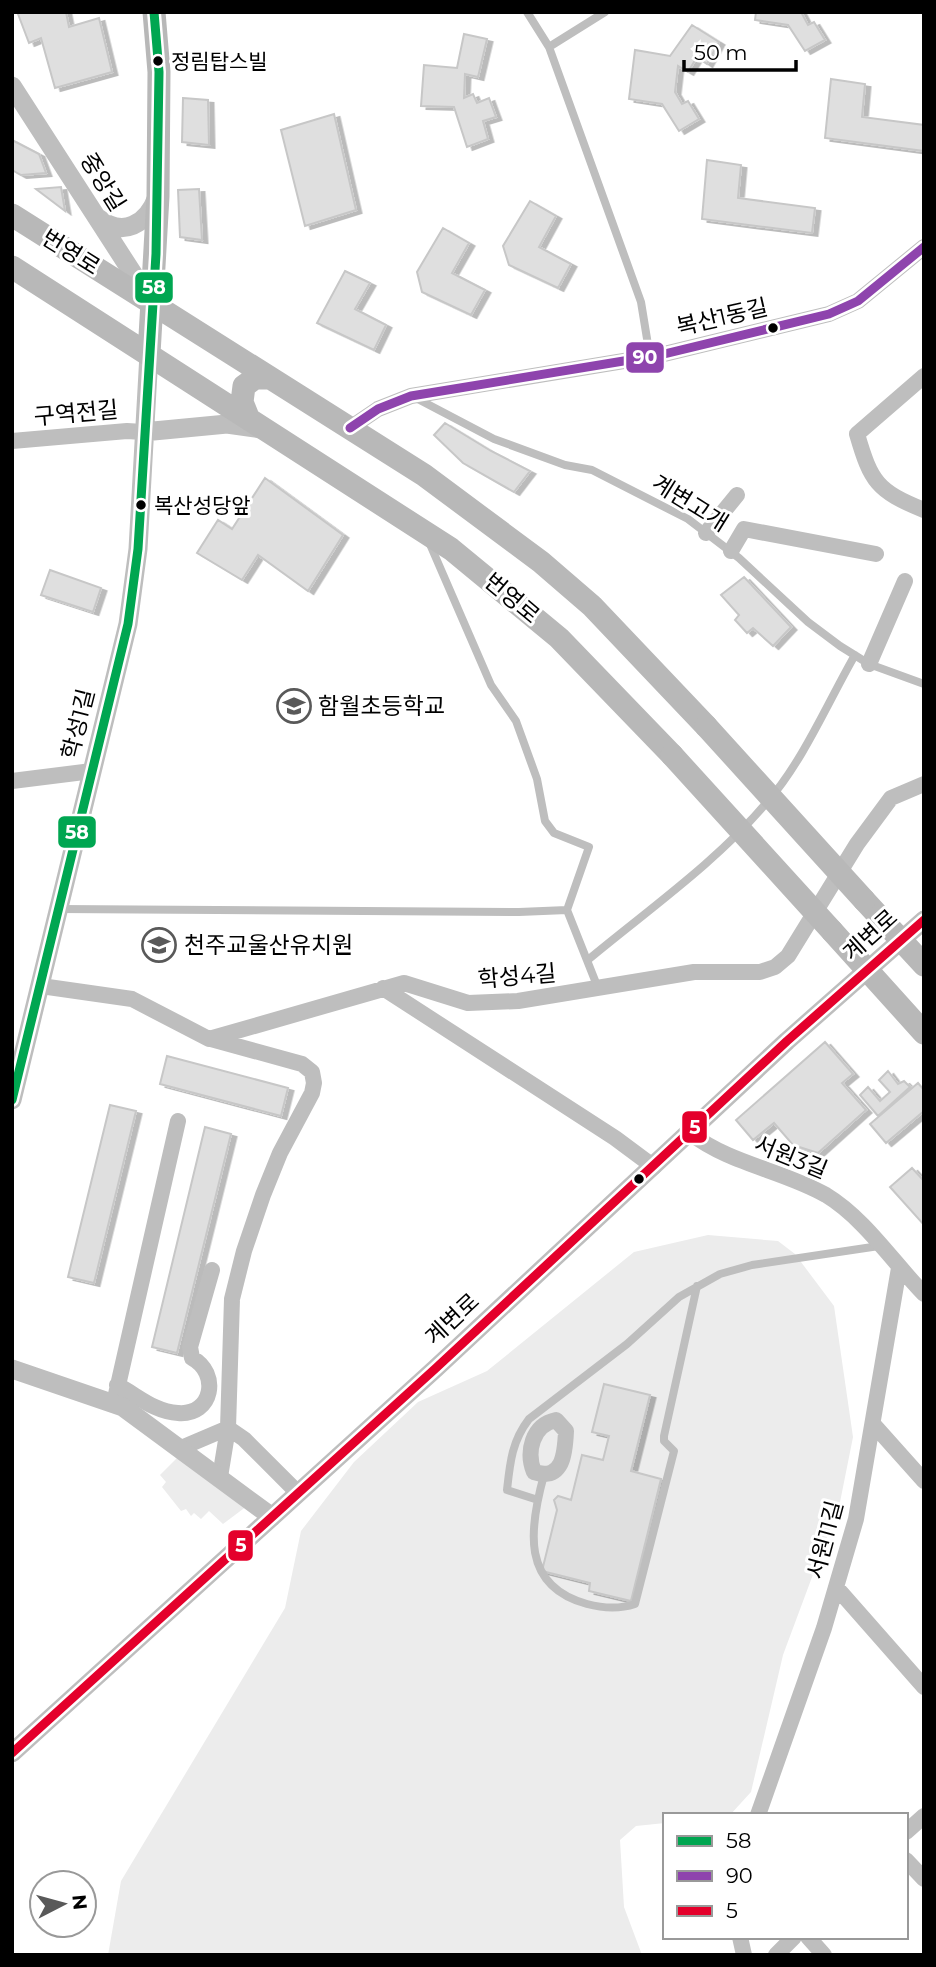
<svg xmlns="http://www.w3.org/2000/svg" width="936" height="1967" viewBox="0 0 936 1967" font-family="Montserrat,'Noto Sans KR',sans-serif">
<defs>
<filter id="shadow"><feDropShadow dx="5.5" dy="3" stdDeviation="0" flood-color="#0004"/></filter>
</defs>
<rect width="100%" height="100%" fill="#fff"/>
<path fill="#ececec" d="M 708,1235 L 778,1241 L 795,1254 L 834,1306 L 853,1437 L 840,1502 L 783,1655 L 751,1792 L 730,1815 L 665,1815 L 665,1823 L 636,1826 L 620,1840 L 624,1907 L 642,1955 L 108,1955 L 121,1881 L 285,1608 L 301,1531 L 354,1462 L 418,1402 L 487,1371 L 634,1252 Z
M 178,1457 L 247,1506 L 223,1524 L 209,1511 L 201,1519 L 194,1513 L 191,1516 L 186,1509 L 181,1511 L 162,1487 L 166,1482 L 160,1475 Z"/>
<path fill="#dfdfdf" stroke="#c7c7c7" stroke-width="2" filter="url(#shadow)" d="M 21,12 L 66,12 L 69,27 L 99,18 L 112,72 L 55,88 L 41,38 L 29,43 L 18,14 Z
M 756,12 L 801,12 L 808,25 L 814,22 L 825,40 L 805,51 L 788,25 L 755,20 Z
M 692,25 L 719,42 L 707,64 L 697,57 L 688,72 L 678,66 L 675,92 L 682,104 L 688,101 L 699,119 L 679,131 L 662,104 L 629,99 L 635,50 L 670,56 Z
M 464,34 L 487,39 L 478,77 L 465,74 L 464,98 L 473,94 L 477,103 L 489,98 L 496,117 L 483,121 L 488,139 L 467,147 L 454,107 L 421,106 L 424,65 L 457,68 Z
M 831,79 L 865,84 L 862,117 L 924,125 L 924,151 L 825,138 Z
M 183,98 L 208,100 L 209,145 L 182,142 Z
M 334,114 L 356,210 L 305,226 L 281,130 Z
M 12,140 L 39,154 L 46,173 L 21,175 L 12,170 Z
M 707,160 L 741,165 L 738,198 L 815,208 L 812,233 L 702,219 Z
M 61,187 L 65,211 L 36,189 Z
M 199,189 L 202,240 L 180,237 L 178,190 Z
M 530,201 L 556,216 L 539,247 L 571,264 L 558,288 L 509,265 L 503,246 Z
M 443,228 L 469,243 L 452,273 L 485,290 L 471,315 L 422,292 L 417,272 Z
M 345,271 L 370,283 L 355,309 L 386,325 L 374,350 L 317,323 Z
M 445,423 L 491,451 L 530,471 L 514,492 L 463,463 L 434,435 Z
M 265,478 L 343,535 L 308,591 L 258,555 L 242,580 L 197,553 L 218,520 L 232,529 Z
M 50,570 L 101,588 L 93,612 L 41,595 Z
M 744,577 L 791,627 L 773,646 L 753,628 L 747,633 L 735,620 L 739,615 L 721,595 Z
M 825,1042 L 853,1074 L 842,1083 L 866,1110 L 818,1153 L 793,1145 L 774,1123 L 753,1140 L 736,1120 Z
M 167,1056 L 288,1088 L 281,1116 L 160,1084 Z
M 888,1071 L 898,1084 L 904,1081 L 910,1087 L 878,1116 L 860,1095 L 868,1087 L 880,1101 L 890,1092 L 879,1080 Z
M 918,1083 L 924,1090 L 924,1111 L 886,1143 L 870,1124 Z
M 110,1105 L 136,1111 L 94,1283 L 68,1277 Z
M 205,1127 L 231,1134 L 177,1353 L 152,1347 Z
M 912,1168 L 924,1181 L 924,1225 L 890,1187 Z
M 604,1384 L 650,1395 L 631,1471 L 661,1479 L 631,1601 L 589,1591 L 590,1583 L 542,1571 L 557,1510 L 554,1500 L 558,1496 L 571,1500 L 582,1455 L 603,1460 L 609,1436 L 592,1432 Z"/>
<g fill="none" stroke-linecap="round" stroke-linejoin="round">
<path stroke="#bebebe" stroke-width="8" d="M 527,12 L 549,47 L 605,12
M 549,47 L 641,302 L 650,357
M 414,397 L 494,439 L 565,465 L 592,470 L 688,519 L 739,558 L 808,622 L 840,646 L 869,664 L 924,684
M 429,542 L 491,685 L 516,721 L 537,779 L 545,821 L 554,833 L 589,847 L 567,910 L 598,988
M 59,909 L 519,912 L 567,910
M 589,959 C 648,910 719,860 768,801 C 803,761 828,702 855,655
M 544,1475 C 529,1529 521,1586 587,1604 C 602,1608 620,1609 635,1604 L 674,1451 L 664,1441 L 664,1436 L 697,1286
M 538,1500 L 507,1490 C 510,1462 512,1441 529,1419 L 627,1344 L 679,1297 L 720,1274 L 752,1265 L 879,1246"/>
<path stroke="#bebebe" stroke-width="16" d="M 924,376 L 857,434 C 871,482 877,491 924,510
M 350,428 L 378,409 L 411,396 L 660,355 L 829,314 L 858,301 L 924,247
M 12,441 L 127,431 L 143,432
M 706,533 L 737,495
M 731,551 L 744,529 L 876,554
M 869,664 L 905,581
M 12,781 L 92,771
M 41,986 L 132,999 L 209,1039 L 404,983 L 468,1003 L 518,1001 L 694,972 L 760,972 L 775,967 L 788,956 L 857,844 L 891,798 L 924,784
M 383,988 L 615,1138 L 654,1167
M 211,1039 L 302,1064 L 312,1072 L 314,1083 L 312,1093 L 280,1153 L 263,1195 L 244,1251 L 232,1299 L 228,1428 L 220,1477
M 690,1133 C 730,1164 782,1170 826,1195 C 864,1218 893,1262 924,1294
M 117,1385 C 137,1395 154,1412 178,1413 C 213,1416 220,1373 192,1358 L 190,1347 L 212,1270
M 114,1403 L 178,1121
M 556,1420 L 566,1431 C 565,1454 563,1481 534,1472 C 526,1452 532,1425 556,1420 Z
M 874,1425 L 924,1481
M 181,1448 L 228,1428 L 244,1439 L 298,1493
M 836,1587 L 924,1687
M 758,1815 L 824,1628 L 856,1519 L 899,1268
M 906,1832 L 924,1816
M 906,1860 L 924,1879
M 740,1937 L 744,1955
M 808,1937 L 824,1955
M 776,1955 L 794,1937"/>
<path stroke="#bebebe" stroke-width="19" d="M 12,86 L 150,300
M 98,218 C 123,238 147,224 157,197
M 143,432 L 227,424 L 261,429
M 12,1100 L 128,624 L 138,549 L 149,354
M 12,1369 L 123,1407 L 272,1517
M 12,1753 L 436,1368 L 787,1041 L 924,920"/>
<path stroke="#b8b8b8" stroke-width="23" d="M 12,215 L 424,475 L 541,562 L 592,606 L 706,726
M 12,267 L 451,549 L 559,638 L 672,755
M 149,354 L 158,196 L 159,72 L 154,12
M 248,417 L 242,402 L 244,386 L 255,378 L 270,378
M 864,900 L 924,965
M 832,931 L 924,1033"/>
<path stroke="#b8b8b8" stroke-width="23" d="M 706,726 L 864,900
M 672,755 L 832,931"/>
<g stroke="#fff" stroke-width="14">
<path id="bus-1" d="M 12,1100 L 128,624 L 138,549 L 156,254 L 159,72 L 154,12"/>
</g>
<g stroke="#fff" stroke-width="14">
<path id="bus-2" d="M 350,428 L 378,409 L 411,396 L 660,355 L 829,314 L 858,301 L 924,247"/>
</g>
<g stroke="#fff" stroke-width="14">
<path id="bus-3" d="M 12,1753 L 436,1368 L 787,1041 L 924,920"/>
</g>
<use href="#bus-1" stroke="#00a651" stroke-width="9"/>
<use href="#bus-2" stroke="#8e44ad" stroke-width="9"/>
<use href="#bus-3" stroke="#e4002b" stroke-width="9"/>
</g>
<defs>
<g id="school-ring" transform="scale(1.75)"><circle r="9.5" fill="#fff" stroke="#595959" stroke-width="1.5"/><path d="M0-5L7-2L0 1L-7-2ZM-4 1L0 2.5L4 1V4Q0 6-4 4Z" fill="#595959"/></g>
</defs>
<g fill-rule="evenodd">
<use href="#school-ring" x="294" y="706"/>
<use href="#school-ring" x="159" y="945"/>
</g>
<g fill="#000" stroke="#fff" stroke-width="2.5">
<circle cx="158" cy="61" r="6"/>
<circle cx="773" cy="328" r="6"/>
<circle cx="141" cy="505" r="6"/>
<circle cx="639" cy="1179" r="6"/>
</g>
<g text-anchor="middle" stroke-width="6" stroke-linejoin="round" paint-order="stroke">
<g font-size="21" fill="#000" stroke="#fff" text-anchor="start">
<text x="171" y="69">정림탑스빌</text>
<text x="154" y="513">복산성당앞</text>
</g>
<g font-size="23" fill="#000" stroke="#fff">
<text transform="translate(103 182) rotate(58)" y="8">중앙길</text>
<text transform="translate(71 252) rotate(32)" y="8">번영로</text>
<text transform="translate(722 317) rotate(-13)" y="8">복산1동길</text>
<text transform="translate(76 413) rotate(-5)" y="8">구역전길</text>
<text transform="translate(690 503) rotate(32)" y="8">계변고개</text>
<text transform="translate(512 598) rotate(40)" y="8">번영로</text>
<text transform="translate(78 724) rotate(-76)" y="8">학성1길</text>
<text transform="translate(870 935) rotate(-42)" y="8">계변로</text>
<text transform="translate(517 976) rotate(-5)" y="8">학성4길</text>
<text transform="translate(791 1157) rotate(22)" y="8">서원3길</text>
<text transform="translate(452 1319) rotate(-43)" y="8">계변로</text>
<text transform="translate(825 1540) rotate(-75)" y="8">서원11길</text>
</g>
<g font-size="23" fill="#000" stroke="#fff" text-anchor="start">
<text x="318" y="714">함월초등학교</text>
<text x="184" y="953">천주교울산유치원</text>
</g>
</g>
<g stroke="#fff" stroke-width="2.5">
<rect x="134" y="271" width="40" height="33" rx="7" fill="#00a651"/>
<rect x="625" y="341" width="40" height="33" rx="7" fill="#8e44ad"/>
<rect x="57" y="815" width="40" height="34" rx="7" fill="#00a651"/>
<rect x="681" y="1110" width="27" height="34" rx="7" fill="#e4002b"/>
<rect x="227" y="1529" width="27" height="33" rx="7" fill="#e4002b"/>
</g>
<g font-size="19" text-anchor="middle" font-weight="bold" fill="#fff">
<text x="154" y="294">58</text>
<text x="645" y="364">90</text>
<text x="77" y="839">58</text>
<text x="695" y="1134">5</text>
<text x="241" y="1552">5</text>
</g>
<rect width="936" height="1967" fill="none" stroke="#000000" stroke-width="28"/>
<rect x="663" y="1813" width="245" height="126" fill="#ffffff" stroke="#999999" stroke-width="2"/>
<rect x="677" y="1836" width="35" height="10" fill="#00a651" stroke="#999999" stroke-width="2"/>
<text x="726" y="1848" font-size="21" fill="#000000">58</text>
<rect x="677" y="1871" width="35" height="10" fill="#8e44ad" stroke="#999999" stroke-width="2"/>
<text x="726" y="1883" font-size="21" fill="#000000">90</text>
<rect x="677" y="1906" width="35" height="10" fill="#e4002b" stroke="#999999" stroke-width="2"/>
<text x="726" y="1918" font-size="21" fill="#000000">5</text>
<g transform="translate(63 1904) rotate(84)"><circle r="33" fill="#ffffff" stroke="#999999" stroke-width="2"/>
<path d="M0-5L12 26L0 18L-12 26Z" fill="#595959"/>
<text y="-10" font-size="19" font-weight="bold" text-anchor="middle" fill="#000000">N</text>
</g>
<path d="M684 60v10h112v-10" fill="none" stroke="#000000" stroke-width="3.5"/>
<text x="694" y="60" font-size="21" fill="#000000" stroke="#ffffff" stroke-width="5" paint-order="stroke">50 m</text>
</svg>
